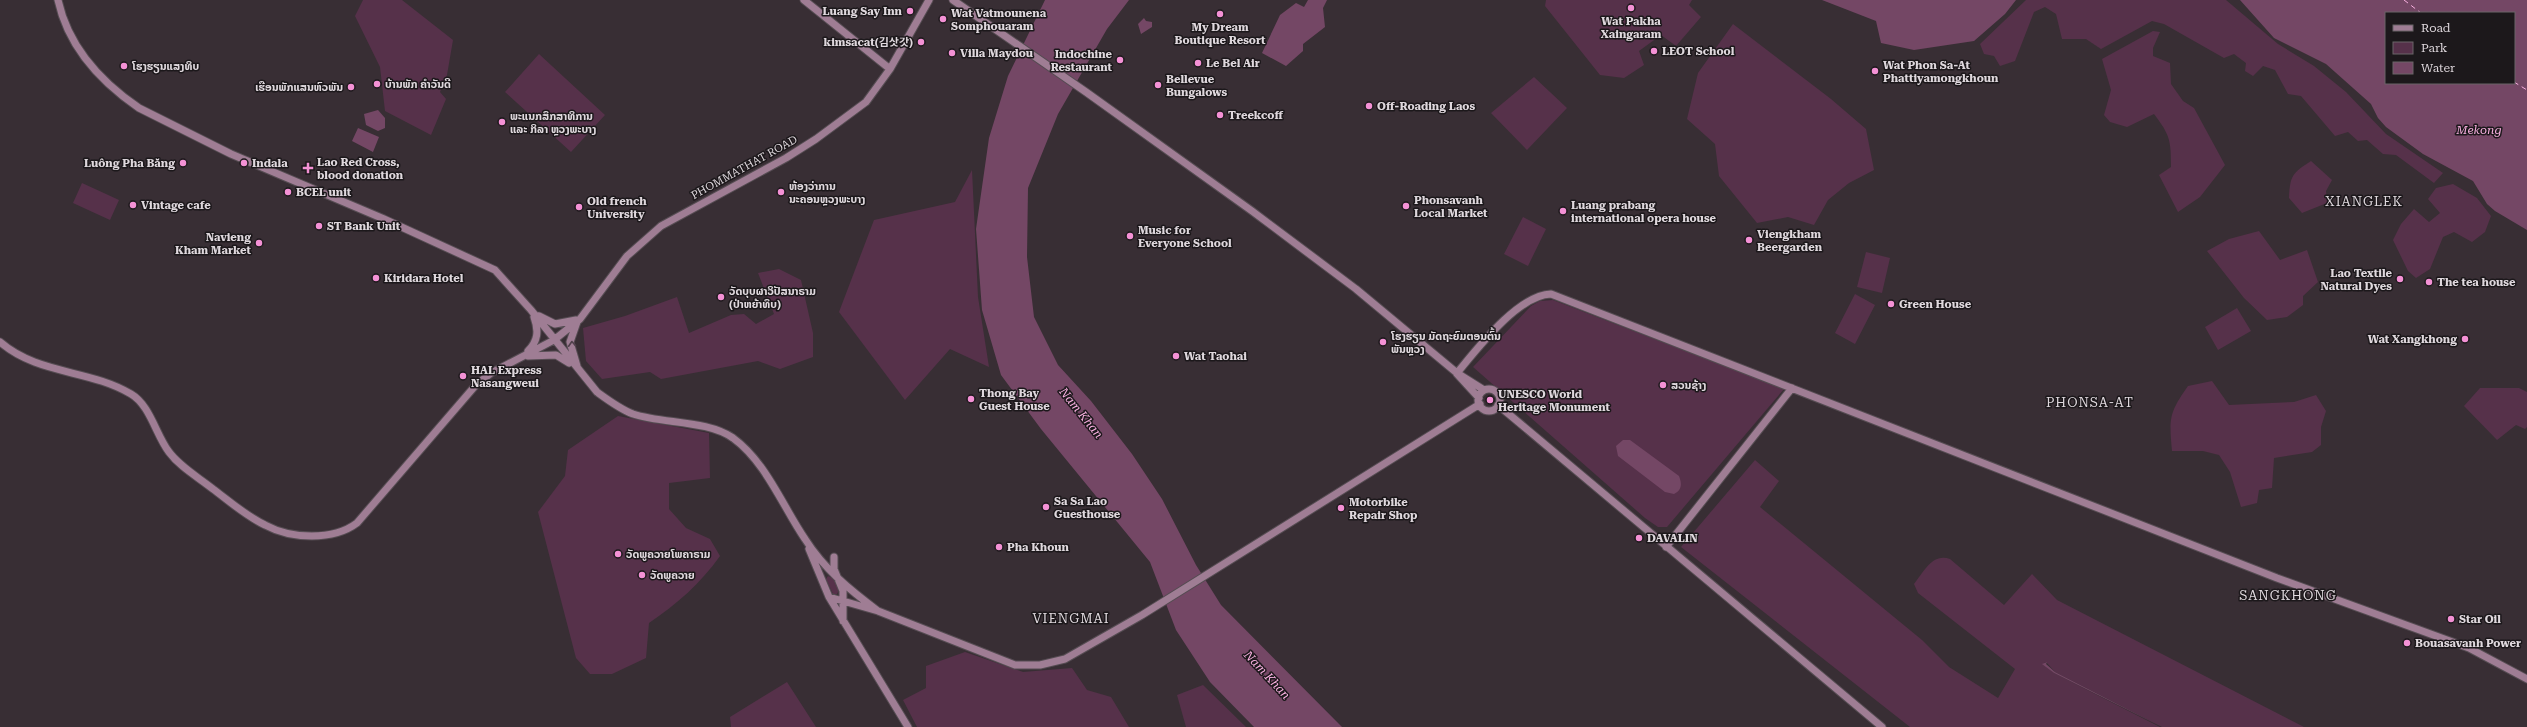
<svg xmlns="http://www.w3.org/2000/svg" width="2527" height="727" viewBox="0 0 2527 727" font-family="'Roboto Serif','Noto Sans KR','Noto Sans Lao',serif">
<rect width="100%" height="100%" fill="#382e34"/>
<path fill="#56314a" d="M 363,0 L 402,0 L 453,40 L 447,75 L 440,92 L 446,99 L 431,135 L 385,111 L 380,67 L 355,16 Z
M 1546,0 L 1692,0 L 1689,5 L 1701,17 L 1676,46 L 1661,35 L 1639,51 L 1644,65 L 1624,78 L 1600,75 L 1545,6 Z
M 2026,0 L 2226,0 L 2278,44 L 2314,66 L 2346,92 L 2386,134 L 2443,173 L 2434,183 L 2396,155 L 2383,154 L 2367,140 L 2358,141 L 2348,132 L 2335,136 L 2301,96 L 2288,94 L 2275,70 L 2263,66 L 2253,76 L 2245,71 L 2246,63 L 2234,54 L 2224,58 L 2164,24 L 2152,21 L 2101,49 L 2086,39 L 2062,39 L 2056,14 L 2045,7 L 2034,12 L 2015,61 L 2000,66 L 1994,56 L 1984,54 L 1980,44 Z
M 1733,24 L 1831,99 L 1866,129 L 1874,170 L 1849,183 L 1828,200 L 1814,225 L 1788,217 L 1757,223 L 1719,176 L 1715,144 L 1687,119 L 1698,73 Z
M 2153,31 L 2160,32 L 2153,48 L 2153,56 L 2170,63 L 2171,84 L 2183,101 L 2194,108 L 2225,165 L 2200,197 L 2178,212 L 2159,175 L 2171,167 C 2171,140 2170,135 2154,114 L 2127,127 L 2110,122 L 2104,115 L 2111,90 L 2102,59 Z
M 539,54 L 605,115 L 571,152 L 505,92 Z
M 1534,77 L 1567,108 L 1527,150 L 1491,113 Z
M 2311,161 L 2332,180 L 2326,191 L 2327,203 L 2302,213 L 2289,198 C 2290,176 2292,173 2311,161 Z
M 972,170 L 978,297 L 989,367 L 950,349 L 905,400 L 839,312 L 874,220 L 955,202 Z
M 82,183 L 119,200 L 110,220 L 73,203 Z
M 2453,184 L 2477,198 L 2491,216 L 2485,232 L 2472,242 L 2454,232 L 2443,237 L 2430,269 L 2416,278 L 2408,271 L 2393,240 L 2401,224 L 2414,209 L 2429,222 L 2440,213 L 2428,199 L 2436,188 Z
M 1523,217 L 1546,229 L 1528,266 L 1504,254 Z
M 2259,231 L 2280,260 L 2307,250 L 2318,282 L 2303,296 L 2303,305 L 2287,317 L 2267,320 L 2244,298 L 2207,251 L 2229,239 Z
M 1866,252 L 1890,258 L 1882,293 L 1857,287 Z
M 779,269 L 801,280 L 813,333 L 813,357 L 780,369 L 758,361 L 661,379 L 650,372 L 602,379 L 586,361 L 583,328 L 625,316 L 677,297 L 689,333 L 731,315 L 744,314 L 756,324 L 774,314 L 758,273 Z
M 1855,294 L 1875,305 L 1855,344 L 1835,333 Z
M 1553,300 L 1784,389 L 1667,527 L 1658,527 L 1645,518 L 1473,367 L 1531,306 L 1540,301 Z
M 2237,308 L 2251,331 L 2218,350 L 2205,327 Z
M 2212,381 L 2229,405 L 2294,402 L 2316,395 L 2326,411 L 2321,427 L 2321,445 L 2312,452 L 2274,458 L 2272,488 L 2259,490 L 2257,503 L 2241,507 L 2230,472 L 2219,455 L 2203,451 L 2172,451 C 2169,418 2169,413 2188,386 Z
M 2480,388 L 2519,388 L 2527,392 L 2527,427 L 2525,429 L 2516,425 L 2497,440 L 2464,406 Z
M 618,416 L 709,433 L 710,478 L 669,483 L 669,509 L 686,528 L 710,539 L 720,556 C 700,584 677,604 649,623 L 646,658 L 612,674 L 590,674 L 576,658 L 538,512 L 565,476 L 568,450 Z
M 1755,460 L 1779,481 L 1760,507 L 1922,640 L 1949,667 L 1998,698 L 2015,669 L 1918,593 L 1914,584 C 1924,572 1932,553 1950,559 L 2004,605 L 2032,574 L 2057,600 L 2304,727 L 2162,727 L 2055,672 L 2046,662 L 2043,664 L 2054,673 L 2160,727 L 1910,727 L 1681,547 Z
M 828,576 L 834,579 L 839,590 L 837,594 L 833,594 L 826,579 Z
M 965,652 L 1023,672 L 1072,668 L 1087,690 L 1111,697 L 1129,727 L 917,727 L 903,700 L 926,688 L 926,666 Z
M 787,682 L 816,727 L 731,727 L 730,717 Z
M 1203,685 L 1246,727 L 1186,727 L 1177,695 Z"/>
<path fill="#744765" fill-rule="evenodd" d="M 1045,0 L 1129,0 L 1107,29 L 1058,114 L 1028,188 L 1027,257 L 1034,317 L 1058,365 L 1091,401 L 1132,454 L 1162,499 L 1196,565 L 1221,605 L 1342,727 L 1254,727 L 1210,682 L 1176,630 L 1150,562 L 1041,429 L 1001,375 L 982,310 L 976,229 L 989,138 L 1008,76 Z
M 1308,0 L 1327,0 L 1323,8 L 1325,27 L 1303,44 L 1303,51 L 1286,66 L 1262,53 L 1280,15 L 1296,3 L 1304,7 Z
M 1822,0 L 2016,0 L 2005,14 L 1974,41 L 1914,50 L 1881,43 L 1876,21 Z
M 2240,0 L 2527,0 L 2527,230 L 2495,211 L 2487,204 L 2473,181 L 2423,154 L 2386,127 L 2378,118 L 2371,104 L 2326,64 L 2274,38 ZM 2386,13 L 2514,13 L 2514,83 L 2386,83 Z
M 1144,18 L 1146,21 L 1152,22 L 1152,27 L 1141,34 L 1138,24 Z
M 378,110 L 385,118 L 385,128 L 378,131 L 366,125 L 364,114 Z
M 358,128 L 379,137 L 373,152 L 352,141 Z
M 1623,440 L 1630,440 L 1679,476 C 1682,484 1682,490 1674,494 L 1665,492 L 1618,456 L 1616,446 Z
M 2047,662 L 2046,664 L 2055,672 L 2162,727 L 2054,673 L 2042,664 Z"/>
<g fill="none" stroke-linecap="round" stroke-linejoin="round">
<path stroke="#f9b0e1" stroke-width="1" stroke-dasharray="5 4" stroke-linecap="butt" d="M 2404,0 L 2421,13
M 2514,82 L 2527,90"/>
<g stroke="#554c52" stroke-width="9">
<path id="secondary" d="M 58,0 C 68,46 101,82 139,108 L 231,154 L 384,219 L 495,270 L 531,310 L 597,392 C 608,400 620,409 633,414 C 663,424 707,420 733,438 C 766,462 783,507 805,539 C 824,569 850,590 878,611
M 804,0 L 890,69
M 953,0 L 1086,92 L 1252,211 L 1356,289 L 1457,373 L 1484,390
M 539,316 L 555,324 L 576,320
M 0,342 C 38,375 89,369 131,394 C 150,405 156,435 169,452 C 180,467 198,477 213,489 C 229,501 246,516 265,525 C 291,539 333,541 357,523 L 475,386 L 491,373 L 554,340 L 580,319 L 627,256 L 661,226 L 786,158 L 816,139 L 866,102 L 890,69 L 929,0
M 528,351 C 538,341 539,331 534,317
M 528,356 L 556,355 L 569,363
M 577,366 L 570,342 L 577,322
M 1457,373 C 1477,349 1518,295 1551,294 L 2277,578 L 2469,648 L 2527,679
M 1457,374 L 1479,398
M1478 400a11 11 0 1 1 22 0a11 11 0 1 1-22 0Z
M 1498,405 L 1882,727
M 1666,547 L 1792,388
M 809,549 L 829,597 L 878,611 L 1015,665 L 1040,665 L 1065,659 L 1142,615 L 1480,404
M 834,557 L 834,569 L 843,591 L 843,621
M 829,597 L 908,727"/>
</g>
<use href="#secondary" stroke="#9f7d94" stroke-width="7"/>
</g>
<defs><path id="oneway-chevron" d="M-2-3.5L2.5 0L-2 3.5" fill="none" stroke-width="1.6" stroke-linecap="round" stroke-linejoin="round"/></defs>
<use stroke="#50404b" href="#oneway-chevron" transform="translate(572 344) rotate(-93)"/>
<g fill="#f491d5" stroke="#1c181b" stroke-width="1.5">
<circle cx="1631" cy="8" r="4"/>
<circle cx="910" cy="11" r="4"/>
<circle cx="1220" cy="14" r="4"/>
<circle cx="943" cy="19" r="4"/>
<circle cx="921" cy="42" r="4"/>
<circle cx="1654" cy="51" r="4"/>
<circle cx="952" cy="53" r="4"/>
<circle cx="1120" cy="60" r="4"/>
<circle cx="1198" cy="63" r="4"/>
<circle cx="124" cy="66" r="4"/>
<circle cx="1875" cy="71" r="4"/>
<circle cx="377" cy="84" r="4"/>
<circle cx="1158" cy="85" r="4"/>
<circle cx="351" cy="87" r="4"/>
<circle cx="1369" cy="106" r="4"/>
<circle cx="1220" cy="115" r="4"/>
<circle cx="502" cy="122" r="4"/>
<circle cx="183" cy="163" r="4"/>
<circle cx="244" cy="163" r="4"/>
<path d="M306 162h4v4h4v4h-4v4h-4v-4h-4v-4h4z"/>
<circle cx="288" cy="192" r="4"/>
<circle cx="781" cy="192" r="4"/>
<circle cx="133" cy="205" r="4"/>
<circle cx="1406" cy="206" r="4"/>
<circle cx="579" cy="207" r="4"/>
<circle cx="1563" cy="211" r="4"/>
<circle cx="319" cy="226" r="4"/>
<circle cx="1130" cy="236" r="4"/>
<circle cx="1749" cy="240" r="4"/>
<circle cx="259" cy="243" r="4"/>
<circle cx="376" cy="278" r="4"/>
<circle cx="2400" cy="279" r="4"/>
<circle cx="2429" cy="282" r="4"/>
<circle cx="721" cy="297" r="4"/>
<circle cx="1891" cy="304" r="4"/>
<circle cx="2465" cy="339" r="4"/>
<circle cx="1383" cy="342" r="4"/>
<circle cx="1176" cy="356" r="4"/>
<circle cx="463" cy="376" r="4"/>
<circle cx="1663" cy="385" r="4"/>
<circle cx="971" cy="399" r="4"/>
<circle cx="1490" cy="400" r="4"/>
<circle cx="1046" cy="507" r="4"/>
<circle cx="1341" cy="508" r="4"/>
<circle cx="1639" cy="538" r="4"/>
<circle cx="999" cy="547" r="4"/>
<circle cx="618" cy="554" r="4"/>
<circle cx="642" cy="575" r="4"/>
<circle cx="2451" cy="619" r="4"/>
<circle cx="2407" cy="643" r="4"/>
</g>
<g text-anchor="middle" stroke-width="3" stroke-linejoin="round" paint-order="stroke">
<g font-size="11" font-weight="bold" fill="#dfd8dd" stroke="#1c181b" text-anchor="start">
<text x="902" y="15" text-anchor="end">Luang Say Inn</text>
<text x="951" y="17">Wat Vatmounena<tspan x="951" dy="13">Somphouaram</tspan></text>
<text x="1631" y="25" text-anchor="middle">Wat Pakha<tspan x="1631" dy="13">Xaingaram</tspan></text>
<text x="1220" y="31" text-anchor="middle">My Dream<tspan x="1220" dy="13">Boutique Resort</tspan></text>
<text x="913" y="46" text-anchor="end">kimsacat(김삿갓)</text>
<text x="1662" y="55">LEOT School</text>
<text x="960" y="57">Villa Maydou</text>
<text x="1112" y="58" text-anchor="end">Indochine<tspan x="1112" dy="13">Restaurant</tspan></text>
<text x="1206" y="67">Le Bel Air</text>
<text x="1883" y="69">Wat Phon Sa-At<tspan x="1883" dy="13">Phattiyamongkhoun</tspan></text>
<text x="132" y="70">ໂຮງຮຽນແສງທິບ</text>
<text x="1166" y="83">Bellevue<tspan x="1166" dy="13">Bungalows</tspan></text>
<text x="385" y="88">ບ້ານພັກ ຄໍາວັນດີ</text>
<text x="343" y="91" text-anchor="end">ເຮືອນພັກແສນຫົວພັນ</text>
<text x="1377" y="110">Off-Roading Laos</text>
<text x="1228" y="119">Treekcoff</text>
<text x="510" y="120">ພະແນກສຶກສາທິການ<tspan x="510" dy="13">ແລະ ກິລາ ຫຼວງພະບາງ</tspan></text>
<text x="317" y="166">Lao Red Cross,<tspan x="317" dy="13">blood donation</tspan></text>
<text x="175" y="167" text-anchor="end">Luông Pha Băng</text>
<text x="252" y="167">Indala</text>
<text x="789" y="190">ຫ້ອງວ່າການ<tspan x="789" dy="13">ນະຄອນຫຼວງພະບາງ</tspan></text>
<text x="296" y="196">BCEL unit</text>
<text x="1414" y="204">Phonsavanh<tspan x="1414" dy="13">Local Market</tspan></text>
<text x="587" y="205">Old french<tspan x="587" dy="13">University</tspan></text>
<text x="141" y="209">Vintage cafe</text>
<text x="1571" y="209">Luang prabang<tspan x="1571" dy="13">international opera house</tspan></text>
<text x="327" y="230">ST Bank Unit</text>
<text x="1138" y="234">Music for<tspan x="1138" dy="13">Everyone School</tspan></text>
<text x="1757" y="238">Viengkham<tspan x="1757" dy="13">Beergarden</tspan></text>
<text x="251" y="241" text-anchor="end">Navieng<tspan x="251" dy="13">Kham Market</tspan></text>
<text x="2392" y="277" text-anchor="end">Lao Textile<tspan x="2392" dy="13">Natural Dyes</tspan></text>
<text x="384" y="282">Kiridara Hotel</text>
<text x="2437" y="286">The tea house</text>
<text x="729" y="295">ວັດບຸບຜາວິປັສນາຣາມ<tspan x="729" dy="13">(ປ່າຫຍ້າທຶບ)</tspan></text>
<text x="1899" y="308">Green House</text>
<text x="1391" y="340">ໂຮງຮຽນ ມັດຖະຍົມຕອນຕົ້ນ<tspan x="1391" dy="13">ພັນຫຼວງ</tspan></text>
<text x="2457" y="343" text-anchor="end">Wat Xangkhong</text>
<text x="1184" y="360">Wat Taohai</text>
<text x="471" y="374">HAL Express<tspan x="471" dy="13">Nasangweui</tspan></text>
<text x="1671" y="389">ສວນຊ້າງ</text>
<text x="979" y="397">Thong Bay<tspan x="979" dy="13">Guest House</tspan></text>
<text x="1498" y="398">UNESCO World<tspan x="1498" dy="13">Heritage Monument</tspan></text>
<text x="1054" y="505">Sa Sa Lao<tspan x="1054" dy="13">Guesthouse</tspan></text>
<text x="1349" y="506">Motorbike<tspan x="1349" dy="13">Repair Shop</tspan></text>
<text x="1647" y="542">DAVALIN</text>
<text x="1007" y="551">Pha Khoun</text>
<text x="626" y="558">ວັດພູຄວາຍໂພຄາຣາມ</text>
<text x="650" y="579">ວັດພູຄວາຍ</text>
<text x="2459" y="623">Star Oil</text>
<text x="2415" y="647">Bouasavanh Power</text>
</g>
<g font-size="11" fill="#dfd8dd" stroke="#1c181b">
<text transform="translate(744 167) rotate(-29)" y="4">PHOMMATHAT ROAD</text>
</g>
<g font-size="12" font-style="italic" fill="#f9b0e1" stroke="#1c181b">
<text x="2479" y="134">Mekong</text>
<text transform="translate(1081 413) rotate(51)" y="4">Nam Khan</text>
<text transform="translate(1267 675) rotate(47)" y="4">Nam Khan</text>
</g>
<g font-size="13" letter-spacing="1" fill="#dfd8dd" stroke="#1c181b">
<text x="2364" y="206">XIANGLEK</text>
<text x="2090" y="407">PHONSA-AT</text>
<text x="2288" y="600">SANGKHONG</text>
<text x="1071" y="623">VIENGMAI</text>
</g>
</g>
<rect x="2385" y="12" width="130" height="72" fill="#1c181b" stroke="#6a6569"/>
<rect x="2393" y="25" width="20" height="6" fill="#9f7d94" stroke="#6a6569"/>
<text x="2421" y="32" font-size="12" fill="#dfd8dd">Road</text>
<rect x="2393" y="42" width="20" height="12" fill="#56314a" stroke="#6a6569"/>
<text x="2421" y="52" font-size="12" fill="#dfd8dd">Park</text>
<rect x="2393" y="62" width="20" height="12" fill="#744765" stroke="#6a6569"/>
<text x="2421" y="72" font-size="12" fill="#dfd8dd">Water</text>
</svg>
